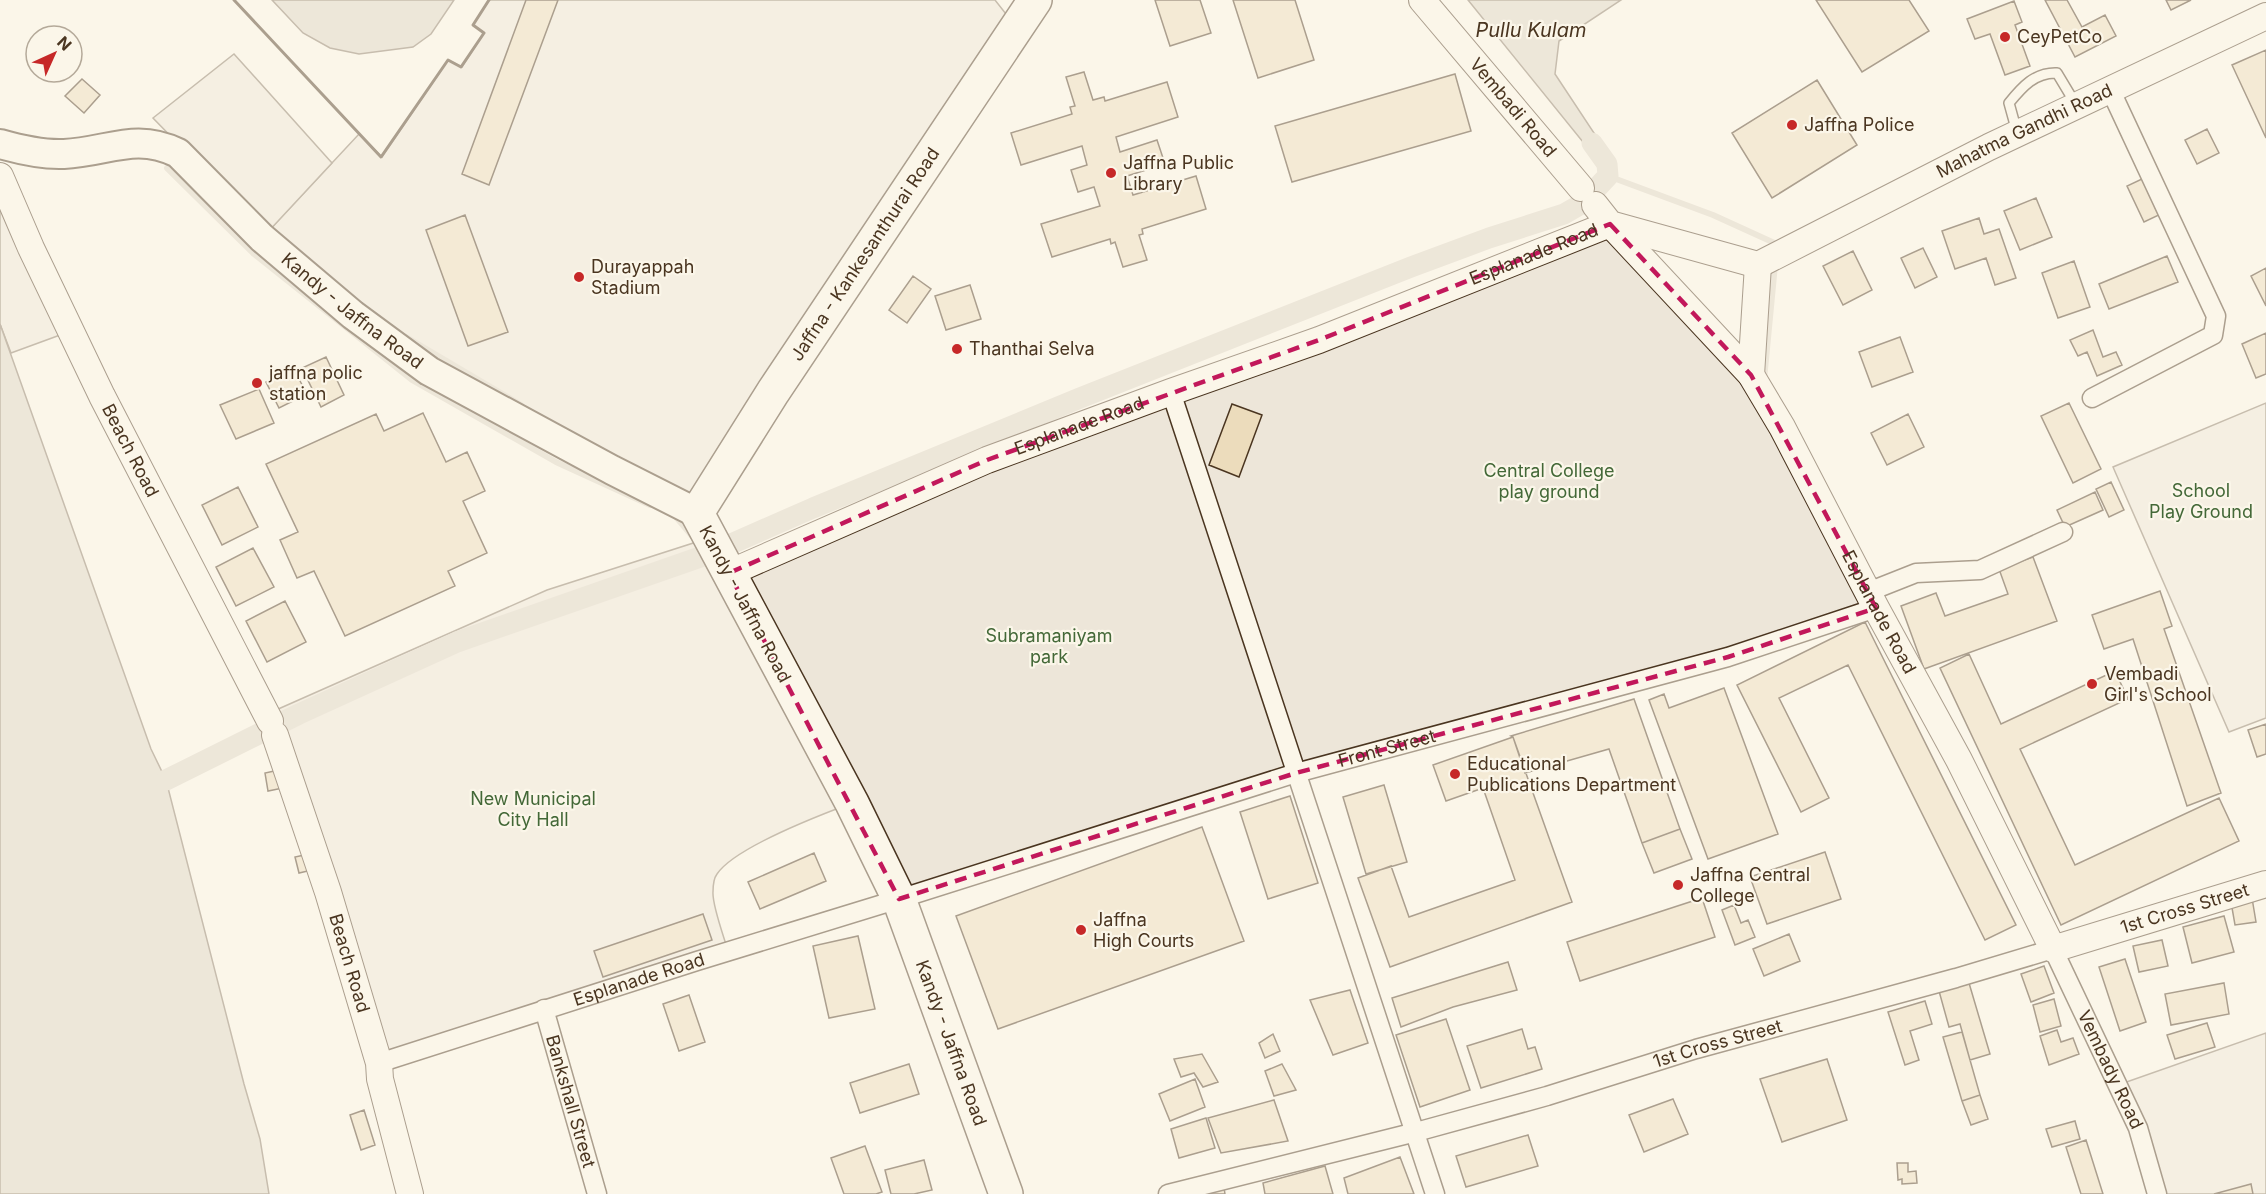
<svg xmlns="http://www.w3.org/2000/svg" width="2266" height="1194" viewBox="0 0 2266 1194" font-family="Inter,sans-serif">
<rect width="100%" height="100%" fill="#fbf6e9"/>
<path fill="#ede6d9" stroke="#887966" stroke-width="1.5" d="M 489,0 L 995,0 L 1017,28 L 697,513 L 429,371 L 262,238 L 359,134 L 382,157 L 448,60 L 462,67 L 484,33 L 473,25 Z
M 0,176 L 71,331 L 11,353 L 0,324 Z
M 1610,224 L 1751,375 L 1876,608 L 1296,773 L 899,899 L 852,803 C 820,815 735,847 717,874 C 714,878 713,887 713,892 C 712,905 724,937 728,951 L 379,1063 L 267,714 L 547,590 L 709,538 L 729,573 Z
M 2266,403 L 2266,718 L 2229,732 L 2113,467 Z
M 2266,1033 L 2266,1194 L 2157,1194 L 2118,1085 Z"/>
<path fill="#ede7d9" stroke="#887966" stroke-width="1.5" d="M 234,54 L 332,163 L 266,234 L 153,118 Z"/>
<path fill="#dcd4c6" stroke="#887966" stroke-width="1.5" d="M 272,0 L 454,0 L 431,34 L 413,47 L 359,54 L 330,48 L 303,33 Z
M 1468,0 L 1621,0 L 1559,41 L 1555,74 L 1598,139 L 1587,147 Z
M 0,324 L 151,749 L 166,780 L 244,1084 L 260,1139 L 269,1194 L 0,1194 Z"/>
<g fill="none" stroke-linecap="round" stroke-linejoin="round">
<path stroke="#dcd4c6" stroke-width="6" d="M 167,168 L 254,254 L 412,380 L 556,462 L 650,505
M 1608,176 L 1713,215 L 1779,245
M 406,337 L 521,405
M 1764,380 L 1775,265
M 676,517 L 692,536"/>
<path stroke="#dcd4c6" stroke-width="21" d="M 166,780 L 299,714 L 457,642 L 706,555 L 813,508 L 1080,398 L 1411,267 L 1489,238 L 1564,214 L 1583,203 L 1608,176 L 1607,164 L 1592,143"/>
</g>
<path fill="#ecdcbc" stroke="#4a3520" stroke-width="1.5" d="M 526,0 L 558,0 L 489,185 L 462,174 Z
M 1155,0 L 1200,0 L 1211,33 L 1170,46 Z
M 1233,0 L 1295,0 L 1314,60 L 1258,78 Z
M 1816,0 L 1909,0 L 1929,31 L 1862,72 Z
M 2045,0 L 2067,0 L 2082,27 L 2105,15 L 2116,36 L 2075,57 Z
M 2166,0 L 2191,0 L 2171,10 Z
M 2014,1 L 2022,22 L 2015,25 L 2030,66 L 2005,75 L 1990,34 L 1975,39 L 1967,19 Z
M 2266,50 L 2266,138 L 2232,65 Z
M 1084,72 L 1093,100 L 1104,97 L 1105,101 L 1167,82 L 1178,117 L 1116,137 L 1120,152 L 1157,140 L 1165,164 L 1127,176 L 1133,195 L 1196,176 L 1206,209 L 1142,229 L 1143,234 L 1139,235 L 1147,260 L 1123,267 L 1115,242 L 1111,244 L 1110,239 L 1052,257 L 1041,224 L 1100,206 L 1094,187 L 1078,192 L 1071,170 L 1087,165 L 1082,146 L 1021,165 L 1011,133 L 1072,114 L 1070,107 L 1075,106 L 1066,77 Z
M 1455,74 L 1471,131 L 1292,182 L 1275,126 Z
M 82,79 L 100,95 L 84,113 L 65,96 Z
M 1817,80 L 1857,145 L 1772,198 L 1732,133 Z
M 2207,129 L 2219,153 L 2197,164 L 2185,140 Z
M 2144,178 L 2161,214 L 2144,222 L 2127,186 Z
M 2036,198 L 2052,237 L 2020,250 L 2004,211 Z
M 465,215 L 508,332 L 468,346 L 426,230 Z
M 1979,218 L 1984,234 L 1999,229 L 2016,278 L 1995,285 L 1986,258 L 1955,269 L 1942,231 Z
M 1923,248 L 1937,277 L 1915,288 L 1901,258 Z
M 1853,251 L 1872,290 L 1843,305 L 1823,266 Z
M 2167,256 L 2178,282 L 2109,309 L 2099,284 Z
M 2074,261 L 2090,307 L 2058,318 L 2042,273 Z
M 2266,268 L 2266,306 L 2251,276 Z
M 913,276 L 931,289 L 907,323 L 889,310 Z
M 970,285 L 981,319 L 946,330 L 935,296 Z
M 2093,330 L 2103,357 L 2116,352 L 2122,365 L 2097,376 L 2087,352 L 2078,356 L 2070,340 Z
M 2266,333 L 2266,374 L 2256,378 L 2242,344 Z
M 1900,337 L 1913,372 L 1872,387 L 1859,352 Z
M 326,357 L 344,395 L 321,407 L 302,368 Z
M 293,368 L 307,394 L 279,408 L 266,382 Z
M 259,389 L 274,423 L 236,439 L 220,405 Z
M 2069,403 L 2101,469 L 2073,483 L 2041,416 Z
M 1232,404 L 1262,415 L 1239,477 L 1209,465 Z
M 423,413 L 446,462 L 467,452 L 485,491 L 463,501 L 487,553 L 448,571 L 455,586 L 345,636 L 314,571 L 297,578 L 280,540 L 298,532 L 266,464 L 376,414 L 384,431 Z
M 1908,414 L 1924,447 L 1887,465 L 1871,433 Z
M 2111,482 L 2124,510 L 2109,517 L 2096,489 Z
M 238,487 L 258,527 L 222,545 L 202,505 Z
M 2095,492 L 2103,510 L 2065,527 L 2057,510 Z
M 253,548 L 274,587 L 236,606 L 216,567 Z
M 2033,557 L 2057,621 L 1924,669 L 1901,606 L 1936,593 L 1945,616 L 2008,594 L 1999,569 Z
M 2160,591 L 2172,626 L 2164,629 L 2221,793 L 2187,806 L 2133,639 L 2104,649 L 2092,615 Z
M 285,601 L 306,642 L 267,662 L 246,621 Z
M 1865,622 L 2016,925 L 1985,940 L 1848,665 L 1779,698 L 1829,798 L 1801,812 L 1737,685 Z
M 1969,654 L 2001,724 L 2115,671 L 2128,699 L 2020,749 L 2075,865 L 2219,798 L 2239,841 L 2061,925 L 1940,668 Z
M 1724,688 L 1778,834 L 1708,859 L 1649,700 L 1664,694 L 1669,708 Z
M 1634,699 L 1680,829 L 1642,843 L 1609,749 L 1525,773 L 1513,737 L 1511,736 Z
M 2266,724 L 2266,754 L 2257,757 L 2248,730 Z
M 1513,737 L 1572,902 L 1390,967 L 1358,878 L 1391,866 L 1409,917 L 1515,880 L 1483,788 L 1446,801 L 1433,765 Z
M 279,770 L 283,788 L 268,791 L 265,773 Z
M 1384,785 L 1407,862 L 1366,874 L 1343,797 Z
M 1290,796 L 1318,883 L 1268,899 L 1240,812 Z
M 1202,827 L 1244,941 L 998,1029 L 956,916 Z
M 1680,829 L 1692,859 L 1654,873 L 1642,843 Z
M 1825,852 L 1841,899 L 1767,924 L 1750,877 Z
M 814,853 L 826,881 L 760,909 L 748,882 Z
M 309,854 L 312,870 L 299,873 L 295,857 Z
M 1702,898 L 1715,937 L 1580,981 L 1567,942 Z
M 2252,898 L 2256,922 L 2235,925 L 2231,902 Z
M 1734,905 L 1741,923 L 1748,920 L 1755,937 L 1735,945 L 1722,910 Z
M 703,914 L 712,940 L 603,977 L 594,951 Z
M 2224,916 L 2234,952 L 2192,963 L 2183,927 Z
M 1789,934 L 1800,961 L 1764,976 L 1753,949 Z
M 858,936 L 875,1009 L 829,1018 L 813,946 Z
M 2162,940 L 2168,966 L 2139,972 L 2133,946 Z
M 2125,959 L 2146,1022 L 2120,1031 L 2099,967 Z
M 1508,962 L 1517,990 L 1453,1007 L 1401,1027 L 1392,998 Z
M 2044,966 L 2054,993 L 2031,1002 L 2021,974 Z
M 1969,983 L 1990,1054 L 1970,1060 L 1960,1024 L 1949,1027 L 1939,991 Z
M 2224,983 L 2229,1014 L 2171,1025 L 2165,994 Z
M 1350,990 L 1368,1043 L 1333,1055 L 1310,1000 Z
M 689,995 L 705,1042 L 679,1051 L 663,1004 Z
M 2054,999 L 2061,1026 L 2040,1032 L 2033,1005 Z
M 1925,1001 L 1932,1024 L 1910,1031 L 1919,1060 L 1905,1065 L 1888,1012 Z
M 1446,1019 L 1470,1090 L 1420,1107 L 1396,1035 Z
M 2207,1023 L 2215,1047 L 2175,1059 L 2167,1035 Z
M 1522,1029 L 1528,1049 L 1535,1047 L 1542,1069 L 1481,1088 L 1467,1046 Z
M 2057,1030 L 2061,1042 L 2073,1038 L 2079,1054 L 2049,1065 L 2040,1036 Z
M 1962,1032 L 1980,1095 L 1962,1101 L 1943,1037 Z
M 1273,1034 L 1280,1051 L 1265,1058 L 1259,1043 Z
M 1202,1054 L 1218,1082 L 1203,1087 L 1194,1073 L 1181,1077 L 1174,1059 Z
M 1827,1059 L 1847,1120 L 1782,1142 L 1760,1079 Z
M 909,1064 L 919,1094 L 860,1113 L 850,1083 Z
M 1282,1064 L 1296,1090 L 1274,1096 L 1265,1071 Z
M 1195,1079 L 1205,1107 L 1170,1121 L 1159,1094 Z
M 1980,1095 L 1988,1119 L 1971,1125 L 1962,1101 Z
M 1673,1099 L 1688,1134 L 1644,1152 L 1629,1115 Z
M 1274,1100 L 1288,1141 L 1221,1153 L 1208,1118 Z
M 364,1110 L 375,1145 L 361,1150 L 350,1115 Z
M 1206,1118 L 1215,1148 L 1179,1158 L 1171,1129 Z
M 2075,1121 L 2080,1139 L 2052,1147 L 2046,1129 Z
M 1528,1135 L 1538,1166 L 1466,1187 L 1456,1156 Z
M 2086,1140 L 2103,1194 L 2081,1194 L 2066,1147 Z
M 865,1146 L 882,1192 L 876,1194 L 844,1194 L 831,1158 Z
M 1400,1157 L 1414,1194 L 1348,1194 L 1344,1178 Z
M 924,1160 L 932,1190 L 914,1194 L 891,1194 L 885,1170 Z
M 1897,1163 L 1908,1163 L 1908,1172 L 1916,1171 L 1917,1183 L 1902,1184 L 1902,1179 L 1898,1180 Z
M 1325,1166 L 1333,1194 L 1265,1194 L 1263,1183 Z
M 2251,1184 L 2253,1194 L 2214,1194 Z
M 1224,1188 L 1225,1194 L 1201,1194 Z"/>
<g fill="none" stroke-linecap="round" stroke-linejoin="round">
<g stroke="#4a3520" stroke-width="12">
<path id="lane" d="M 2017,132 L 2009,103 C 2022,87 2035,72 2057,73 L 2075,103"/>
</g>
<g stroke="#4a3520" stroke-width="21">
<g id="street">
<path d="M 1171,392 L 1435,1194"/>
<path d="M 2092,398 L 2213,335 L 2216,316 L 2110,89"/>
<path d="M 1868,592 L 1916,573 L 1980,570 L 2063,532"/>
<path id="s1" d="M 544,1009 L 597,1194"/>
<path id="s2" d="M 379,1063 L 697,961 L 899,899 L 1296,773 L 1728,657 L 1876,608"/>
<path id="s3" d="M 1168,1194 L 1416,1132 L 1547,1096 L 1696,1049 L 1956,978 L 2053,949 L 2138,1128 L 2157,1194"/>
</g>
</g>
<g stroke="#4a3520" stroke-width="28">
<g id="secondary">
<path id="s4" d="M 1422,0 L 1581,188"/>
<path id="s5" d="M 0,176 L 31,248 L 102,396 L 270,721"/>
<path id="s6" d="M 1595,205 L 1610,224 L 1758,265 L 1989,147 L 2266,16"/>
<path d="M 1751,375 L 1758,265"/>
<path id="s7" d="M 729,573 L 987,460 L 1171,392 L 1319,340 L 1610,224 L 1751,375 L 1782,427 L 1876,608 L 1959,760 L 2053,949 L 2266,884"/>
<path id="s8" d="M 275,735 L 328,892 L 379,1063 L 380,1079 L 410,1194"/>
</g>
</g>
<g stroke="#4a3520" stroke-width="32">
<g id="primary">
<path id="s9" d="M 0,144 C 21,150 42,155 64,154 C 108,152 135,132 178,153 L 262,238 L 353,315 L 429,371 L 612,470 L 697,513"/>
</g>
</g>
<g stroke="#4a3520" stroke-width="36">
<g id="highway">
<path id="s10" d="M 1006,1194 L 899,899 L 852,803 L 697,513 L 773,392 L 1035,0"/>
</g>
</g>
<use href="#lane" stroke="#fbf6e9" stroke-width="9"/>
<use href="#street" stroke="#fbf6e9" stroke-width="18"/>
<use href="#secondary" stroke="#fbf6e9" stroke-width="26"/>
<use href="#primary" stroke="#fbf6e9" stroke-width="28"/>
<use href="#highway" stroke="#fbf6e9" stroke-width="33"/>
<path stroke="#4a3520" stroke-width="3" d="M 234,0 L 381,157 L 448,60 L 461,67 L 484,33 L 473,25 L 489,0"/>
</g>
<path d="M0 0H2266V1194H0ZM 1610,224 L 1751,375 L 1876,608 L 1728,657 L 1296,773 L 899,899 L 729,573 L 987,460 L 1319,340 Z" fill="#fbf6e9" fill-opacity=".55" fill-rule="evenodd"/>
<path fill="none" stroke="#c2185b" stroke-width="4.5" stroke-dasharray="12 8" stroke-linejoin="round" d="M 1610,224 L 1751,375 L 1876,608 L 1728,657 L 1296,773 L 899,899 L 729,573 L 987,460 L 1319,340 Z"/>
<g fill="#c62828" stroke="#fbf6e9" stroke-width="2">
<circle cx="2005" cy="37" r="6"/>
<circle cx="1792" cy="125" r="6"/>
<circle cx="1111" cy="173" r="6"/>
<circle cx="579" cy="277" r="6"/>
<circle cx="957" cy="349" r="6"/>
<circle cx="257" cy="383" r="6"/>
<circle cx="2092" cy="684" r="6"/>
<circle cx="1455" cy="774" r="6"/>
<circle cx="1678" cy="885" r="6"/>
<circle cx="1081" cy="930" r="6"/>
</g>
<g text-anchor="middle" stroke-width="4.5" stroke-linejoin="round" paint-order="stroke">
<g font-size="18" fill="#4a3520" stroke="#fbf6e9" text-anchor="start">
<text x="2017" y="43">CeyPetCo</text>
<text x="1804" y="131">Jaffna Police</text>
<text x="1123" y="169">Jaffna Public<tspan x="1123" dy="21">Library</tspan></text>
<text x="591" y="273">Durayappah<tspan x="591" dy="21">Stadium</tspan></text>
<text x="969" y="355">Thanthai Selva</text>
<text x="269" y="379">jaffna polic<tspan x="269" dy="21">station</tspan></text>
<text x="2104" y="680">Vembadi<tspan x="2104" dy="21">Girl's School</tspan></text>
<text x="1467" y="770">Educational<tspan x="1467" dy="21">Publications Department</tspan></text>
<text x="1690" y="881">Jaffna Central<tspan x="1690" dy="21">College</tspan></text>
<text x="1093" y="926">Jaffna<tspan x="1093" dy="21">High Courts</tspan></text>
</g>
<g font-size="18" fill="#4a3520" stroke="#fbf6e9">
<text dy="6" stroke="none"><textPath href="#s4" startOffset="141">Vembadi Road</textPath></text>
<text dy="6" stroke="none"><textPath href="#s6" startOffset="476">Mahatma Gandhi Road</textPath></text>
<text dy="6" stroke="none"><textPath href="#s10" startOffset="1058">Jaffna - Kankesanthurai Road</textPath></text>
<text dy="6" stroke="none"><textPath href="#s7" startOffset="866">Esplanade Road</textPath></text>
<text dy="6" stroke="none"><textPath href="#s9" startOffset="417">Kandy - Jaffna Road</textPath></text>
<text dy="6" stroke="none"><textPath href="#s7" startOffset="380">Esplanade Road</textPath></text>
<text dy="6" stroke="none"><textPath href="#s5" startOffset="304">Beach Road</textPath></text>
<text transform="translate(745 604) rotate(62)" y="6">Kandy - Jaffna Road</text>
<text dy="6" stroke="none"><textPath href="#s7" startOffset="1424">Esplanade Road</textPath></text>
<text dy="6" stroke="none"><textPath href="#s2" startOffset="1056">Front Street</textPath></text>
<text dy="6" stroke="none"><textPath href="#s7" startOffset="1941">1st Cross Street</textPath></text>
<text dy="6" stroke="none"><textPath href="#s8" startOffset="240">Beach Road</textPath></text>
<text dy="6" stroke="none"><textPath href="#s2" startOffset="273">Esplanade Road</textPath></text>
<text transform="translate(951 1043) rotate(70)" y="6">Kandy - Jaffna Road</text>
<text dy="6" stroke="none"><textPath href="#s3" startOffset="570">1st Cross Street</textPath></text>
<text dy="6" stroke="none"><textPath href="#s3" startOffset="1052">Vembady Road</textPath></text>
<text dy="6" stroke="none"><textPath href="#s1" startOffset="96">Bankshall Street</textPath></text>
</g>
<g font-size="18" fill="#436837" stroke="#fbf6e9">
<text x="1549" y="477">Central College<tspan x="1549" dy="21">play ground</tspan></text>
<text x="2201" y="497">School<tspan x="2201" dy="21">Play Ground</tspan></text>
<text x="1049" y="642">Subramaniyam<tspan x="1049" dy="21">park</tspan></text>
<text x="533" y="805">New Municipal<tspan x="533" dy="21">City Hall</tspan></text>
</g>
<g font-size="20" font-style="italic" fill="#4a3520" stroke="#fbf6e9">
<text x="1531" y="37">Pullu Kulam</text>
</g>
</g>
<g transform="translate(54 54) rotate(45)"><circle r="28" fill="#fbf6e9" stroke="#b4a999" stroke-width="1.5"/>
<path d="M0-4.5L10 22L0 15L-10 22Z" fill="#c62828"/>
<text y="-9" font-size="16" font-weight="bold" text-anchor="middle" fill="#4a3520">N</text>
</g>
</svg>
